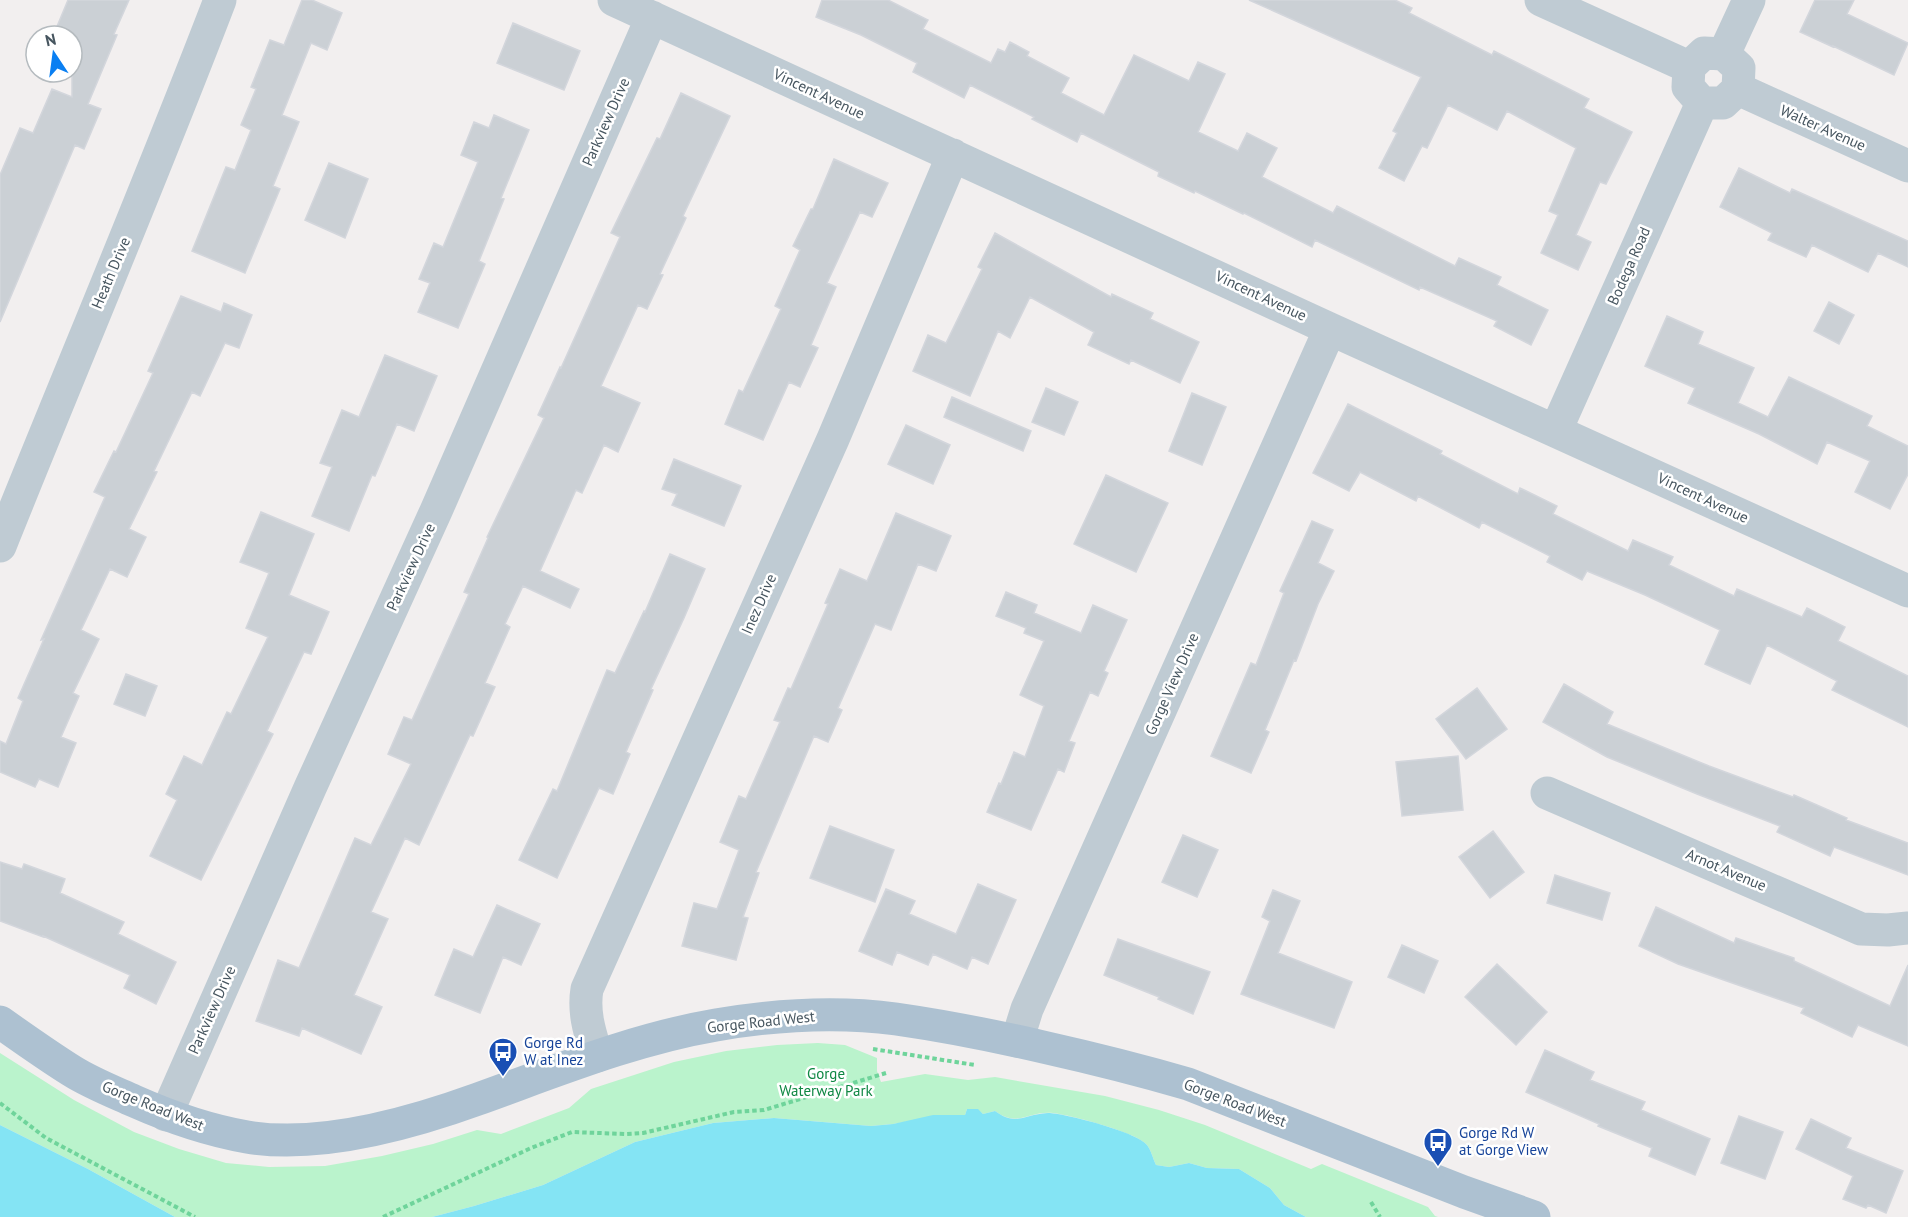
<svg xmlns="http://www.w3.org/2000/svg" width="1908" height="1217" viewBox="0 0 1908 1217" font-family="'PT Sans',sans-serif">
<rect width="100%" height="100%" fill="#f2efef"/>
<path fill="#baf3cc" d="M 818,1043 L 845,1045 L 877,1058 L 877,1071 L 881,1082 L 925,1074 L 968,1080 L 995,1077 L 1105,1096 L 1159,1110 L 1205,1125 L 1311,1169 L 1322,1164 L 1428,1207 L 1435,1216 L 1438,1217 L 1306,1217 L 1284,1205 L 1270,1188 L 1239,1169 L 1207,1168 L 1189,1163 L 1169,1167 L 1156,1165 C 1153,1159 1151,1149 1146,1144 C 1135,1132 1070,1115 1053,1113 C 1027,1111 1019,1128 995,1111 L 983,1114 L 977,1109 L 967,1109 L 965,1115 L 945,1115 L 893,1124 L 871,1126 L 774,1118 L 713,1123 L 635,1142 L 543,1185 L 474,1206 L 432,1217 L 175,1217 L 88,1169 L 0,1125 L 0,1053 L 74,1100 L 134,1132 L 179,1149 L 226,1163 L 269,1167 L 325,1166 L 382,1156 L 433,1144 L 477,1130 L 501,1134 L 569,1108 L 591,1089 L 674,1062 L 726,1051 L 777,1045 Z"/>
<path fill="#84e4f4" d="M 967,1109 L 978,1109 L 983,1114 L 995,1111 C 1017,1127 1024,1114 1048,1113 C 1064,1113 1136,1132 1146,1144 C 1151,1149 1153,1159 1156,1165 L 1169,1167 L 1189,1163 L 1207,1168 L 1239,1169 L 1270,1188 L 1284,1205 L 1306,1217 L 432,1217 L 474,1206 L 543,1185 L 635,1142 L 713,1123 L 774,1118 L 871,1126 L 893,1124 L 933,1115 L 965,1115 Z
M 0,1125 L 88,1169 L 175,1217 L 0,1217 Z"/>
<path fill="#cbd0d5" stroke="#d3d6dc" stroke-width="1.5" d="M 68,0 L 129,0 L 114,34 L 117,35 L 88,104 L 101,109 L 84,149 L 75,145 L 0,322 L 0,175 L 20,128 L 33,133 L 52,89 L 72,97 L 72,36 L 53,36 Z
M 302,0 L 312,0 L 342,13 L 327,50 L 311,43 L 282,115 L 299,122 L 273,186 L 280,189 L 245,273 L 192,251 L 226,167 L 235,170 L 251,130 L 241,125 L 256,89 L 251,87 L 270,40 L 284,45 Z
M 822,0 L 888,0 L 928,20 L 923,29 L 991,63 L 998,49 L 1005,52 L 1010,42 L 1029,52 L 1027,56 L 1069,78 L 1061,93 L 1104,115 L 1134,55 L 1189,81 L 1198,62 L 1225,74 L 1198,132 L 1238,151 L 1247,133 L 1277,148 L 1262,177 L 1333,213 L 1337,206 L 1455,266 L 1459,258 L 1501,277 L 1497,285 L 1548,310 L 1531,345 L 1494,326 L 1497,321 L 1420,287 L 1419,290 L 1315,240 L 1312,247 L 1244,213 L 1243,214 L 1195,191 L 1194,193 L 1158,176 L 1159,172 L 1081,133 L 1077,142 L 1032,119 L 1034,117 L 970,85 L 964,98 L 913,72 L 917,63 L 861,35 L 816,17 Z
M 1249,0 L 1395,0 L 1412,8 L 1409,13 L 1492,55 L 1494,51 L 1589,99 L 1584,108 L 1632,132 L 1606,184 L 1600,182 L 1576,235 L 1591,242 L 1578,270 L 1541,253 L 1558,215 L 1549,211 L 1576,148 L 1507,111 L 1497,130 L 1448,105 L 1427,148 L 1422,146 L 1404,181 L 1379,168 L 1397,133 L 1393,131 L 1421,77 Z
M 1815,0 L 1854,0 L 1847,14 L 1908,43 L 1894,75 L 1833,46 L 1833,47 L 1800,32 Z
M 513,23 L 580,51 L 564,90 L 497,63 Z
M 681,93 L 730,116 L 683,216 L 686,218 L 660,274 L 663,275 L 647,309 L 638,305 L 601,386 L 640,403 L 618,452 L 604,445 L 582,493 L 576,490 L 540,571 L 579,589 L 570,608 L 523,586 L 505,624 L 510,627 L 485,683 L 495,687 L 473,736 L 470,735 L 419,845 L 405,838 L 371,912 L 388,919 L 354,995 L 382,1007 L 361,1054 L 302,1028 L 299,1036 L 256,1021 L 278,960 L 299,968 L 355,838 L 371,845 L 411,764 L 388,754 L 404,717 L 412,720 L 469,594 L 464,592 L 488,538 L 487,537 L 544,418 L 538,415 L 560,367 L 561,368 L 620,237 L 611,233 L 657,138 L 660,139 Z
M 494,115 L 529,130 L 501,198 L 504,199 L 479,261 L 485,264 L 458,328 L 418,312 L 430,283 L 419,279 L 434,243 L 443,247 L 478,162 L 461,155 L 474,122 L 489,128 Z
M 834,159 L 888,183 L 872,217 L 860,212 L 827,283 L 836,287 L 811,345 L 818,348 L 800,387 L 789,382 L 763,440 L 725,424 L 739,390 L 743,392 L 781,309 L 775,306 L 800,250 L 793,246 L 811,209 L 813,209 Z
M 329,163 L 368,179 L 345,238 L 305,220 Z
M 1739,168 L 1790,193 L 1792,189 L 1908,241 L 1908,267 L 1878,253 L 1868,272 L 1812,245 L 1806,257 L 1768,240 L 1772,233 L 1720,207 Z
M 995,233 L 1111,297 L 1112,294 L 1153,313 L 1150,319 L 1199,342 L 1180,383 L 1131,360 L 1129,364 L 1088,345 L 1094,332 L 1030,297 L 1010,338 L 998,331 L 970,396 L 913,371 L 928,335 L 946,343 L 982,269 L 978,267 Z
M 181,296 L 221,312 L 224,303 L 252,315 L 239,348 L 225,343 L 200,396 L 192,392 L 154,471 L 157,472 L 129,529 L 146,537 L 127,577 L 110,569 L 81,630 L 99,639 L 73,693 L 79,696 L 61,737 L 76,743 L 58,787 L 39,779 L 35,787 L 0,772 L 0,741 L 6,744 L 23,701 L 18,698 L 44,639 L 41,640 L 105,497 L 94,492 L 114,451 L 116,452 L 153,373 L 148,371 Z
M 1829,302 L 1854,315 L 1839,344 L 1814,331 Z
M 1667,316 L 1703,332 L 1698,344 L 1754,368 L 1738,403 L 1768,417 L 1789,377 L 1872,416 L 1867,426 L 1908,446 L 1908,474 L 1890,509 L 1855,492 L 1870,461 L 1827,442 L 1817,464 L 1759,434 L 1688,403 L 1695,388 L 1645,366 Z
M 385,355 L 437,376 L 414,431 L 397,424 L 375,476 L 372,475 L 349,531 L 312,516 L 332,467 L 320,463 L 342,410 L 359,417 Z
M 1046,388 L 1078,402 L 1064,435 L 1032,422 Z
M 1192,393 L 1226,407 L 1202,465 L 1169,451 Z
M 952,397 L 1031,431 L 1023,451 L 944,417 Z
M 1348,404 L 1442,451 L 1440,454 L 1518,494 L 1520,488 L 1557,506 L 1553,514 L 1628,551 L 1633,540 L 1673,557 L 1669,565 L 1734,596 L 1737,589 L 1802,617 L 1807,608 L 1845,627 L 1838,641 L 1908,676 L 1908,727 L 1832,690 L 1837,681 L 1767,645 L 1750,684 L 1705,664 L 1720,630 L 1645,595 L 1587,571 L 1582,580 L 1547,562 L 1550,556 L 1482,522 L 1479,528 L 1418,496 L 1416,501 L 1360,472 L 1349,491 L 1313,473 Z
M 906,425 L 950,445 L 933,484 L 888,464 Z
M 674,459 L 741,486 L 724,526 L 672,505 L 677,494 L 662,489 Z
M 1106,475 L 1168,503 L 1136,572 L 1074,544 Z
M 261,512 L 314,534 L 289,595 L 329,612 L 311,654 L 304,652 L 267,731 L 273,734 L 201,880 L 150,856 L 177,800 L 166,794 L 184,756 L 202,765 L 227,712 L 231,714 L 268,637 L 246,628 L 269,573 L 240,562 Z
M 896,513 L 951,536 L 936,571 L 918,564 L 891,630 L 875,624 L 838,708 L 842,710 L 828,742 L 814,736 L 756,872 L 759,873 L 743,917 L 748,918 L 736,960 L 682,946 L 694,903 L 717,909 L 739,850 L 720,842 L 739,796 L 746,799 L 780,722 L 774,720 L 788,688 L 791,689 L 828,604 L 825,603 L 840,569 L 867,581 Z
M 1312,521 L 1333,530 L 1318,563 L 1334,571 L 1318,604 L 1296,661 L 1294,660 L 1265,730 L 1269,732 L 1251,773 L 1211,756 L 1251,663 L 1256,665 L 1284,593 L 1280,591 Z
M 670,554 L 705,569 L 684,618 L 651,689 L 653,690 L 626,752 L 630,754 L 613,794 L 599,788 L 557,878 L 519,860 L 553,789 L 557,791 L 607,670 L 615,673 L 644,611 L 645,612 Z
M 1006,592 L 1037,605 L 1034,613 L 1081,633 L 1093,605 L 1127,620 L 1104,671 L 1108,673 L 1098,696 L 1090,692 L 1069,741 L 1075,743 L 1064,772 L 1058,769 L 1031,830 L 987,812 L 999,783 L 1001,784 L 1014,752 L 1025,757 L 1044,706 L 1020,695 L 1044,641 L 1024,633 L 1026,628 L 996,616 Z
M 126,674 L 157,686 L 145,716 L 114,704 Z
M 1564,684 L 1613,712 L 1607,724 L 1709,766 L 1793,797 L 1794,795 L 1847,818 L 1846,820 L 1908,843 L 1908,875 L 1834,847 L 1830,856 L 1777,832 L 1780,826 L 1697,794 L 1607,757 L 1543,722 Z
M 1477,688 L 1507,729 L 1466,759 L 1436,719 Z
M 1458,756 L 1463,810 L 1402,816 L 1396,762 Z
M 830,826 L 894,850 L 875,902 L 810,878 Z
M 1493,831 L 1524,872 L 1490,898 L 1459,857 Z
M 1183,835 L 1218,850 L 1197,897 L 1162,882 Z
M 0,862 L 22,869 L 24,864 L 65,879 L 60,893 L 124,922 L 118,934 L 176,962 L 156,1004 L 124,988 L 130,975 L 43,936 L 43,937 L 0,921 Z
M 1555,875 L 1610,893 L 1602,920 L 1547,903 Z
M 978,884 L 1016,900 L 988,964 L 972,957 L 967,969 L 933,954 L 928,965 L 897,952 L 892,965 L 859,951 L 886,889 L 915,901 L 909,914 L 956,934 Z
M 1273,890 L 1300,901 L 1278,953 L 1352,982 L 1334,1028 L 1241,994 L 1270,921 L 1262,917 Z
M 497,905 L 540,924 L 521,965 L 503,957 L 480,1013 L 435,995 L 454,949 L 473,957 Z
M 1656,907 L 1734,943 L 1736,938 L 1794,958 L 1794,961 L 1890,1006 L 1908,965 L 1908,1046 L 1858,1025 L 1852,1037 L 1801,1013 L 1804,1008 L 1678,964 L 1639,946 Z
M 1118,939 L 1210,972 L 1193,1014 L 1158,999 L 1159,997 L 1104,975 Z
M 1402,945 L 1438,961 L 1424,993 L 1388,977 Z
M 1497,964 L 1547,1012 L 1516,1045 L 1465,997 Z
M 1545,1050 L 1594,1072 L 1590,1080 L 1645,1102 L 1641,1110 L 1710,1139 L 1695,1175 L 1649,1156 L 1652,1148 L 1598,1126 L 1599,1124 L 1526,1092 Z
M 1739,1116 L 1783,1132 L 1765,1179 L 1721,1163 Z
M 1811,1119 L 1851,1138 L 1846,1148 L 1903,1171 L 1886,1213 L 1868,1205 L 1866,1208 L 1843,1199 L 1853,1176 L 1796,1149 Z"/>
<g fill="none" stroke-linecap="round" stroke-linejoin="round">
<path stroke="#6fd49b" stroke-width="4" stroke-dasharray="4.5 3" stroke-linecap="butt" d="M 873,1049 L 975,1065
M 0,1103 L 46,1138 L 195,1217
M 1371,1202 L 1380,1217
M 383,1217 L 531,1148 L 572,1132 L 626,1134 L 643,1133 L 734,1112 L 764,1110 L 886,1073"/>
<path stroke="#bfcbd3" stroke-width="33" d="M 614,0 L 1330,329 L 1908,591
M 1541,0 L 1689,67
M 1704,53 L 1724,54 L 1739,68 L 1738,89 L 1723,103 L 1702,103 L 1688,87 L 1689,67 Z
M 1724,54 L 1749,0
M 1738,89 L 1908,166
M 1556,430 L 1702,103
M 0,546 C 73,364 150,183 220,0
M 1547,793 L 1861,929 L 1888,930 L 1908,928
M 1017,1041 L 1027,1009 L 1330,329
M 597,1056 C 590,1033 583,1013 587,989 L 833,439 L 953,155
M 166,1115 L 310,788 L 436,511 L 652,17"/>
<path stroke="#adc1d1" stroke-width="33" d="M 0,1022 C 24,1039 48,1056 72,1071 C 91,1083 114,1092 134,1101 C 170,1117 207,1130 247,1137 C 320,1149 409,1124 478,1099 C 556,1071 634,1039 716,1025 C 774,1015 837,1011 896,1019 C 945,1026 995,1036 1043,1047 C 1092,1058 1140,1070 1188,1084 L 1464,1192 L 1534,1217"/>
</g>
<defs>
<g id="bus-pin" transform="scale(1.5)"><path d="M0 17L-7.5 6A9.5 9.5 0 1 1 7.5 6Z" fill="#1a4fb4" stroke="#fff"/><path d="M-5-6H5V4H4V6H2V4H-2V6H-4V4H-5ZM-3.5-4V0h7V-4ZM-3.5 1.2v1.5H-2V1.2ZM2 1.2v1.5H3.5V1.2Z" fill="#fff"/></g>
</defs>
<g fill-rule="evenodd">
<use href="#bus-pin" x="503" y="1052"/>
<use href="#bus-pin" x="1438" y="1142"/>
</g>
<g text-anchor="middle" stroke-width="5" stroke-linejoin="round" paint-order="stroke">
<g font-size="15" fill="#46555f" stroke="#fff">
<text transform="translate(819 94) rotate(25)" y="5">Vincent Avenue</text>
<text transform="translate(606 122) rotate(-66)" y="5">Parkview Drive</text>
<text transform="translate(1823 128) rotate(24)" y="5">Walter Avenue</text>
<text transform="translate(1629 266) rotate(-66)" y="5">Bodega Road</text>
<text transform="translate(111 273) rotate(-67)" y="5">Heath Drive</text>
<text transform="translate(1261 296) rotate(25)" y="5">Vincent Avenue</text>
<text transform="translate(1703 498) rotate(25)" y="5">Vincent Avenue</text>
<text transform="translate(411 567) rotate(-65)" y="5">Parkview Drive</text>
<text transform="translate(759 604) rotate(-66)" y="5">Inez Drive</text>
<text transform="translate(1172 684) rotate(-66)" y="5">Gorge View Drive</text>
<text transform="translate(1726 870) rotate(23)" y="5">Arnot Avenue</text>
<text transform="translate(212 1010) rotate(-66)" y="5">Parkview Drive</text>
<text transform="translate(761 1022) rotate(-6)" y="5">Gorge Road West</text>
<text transform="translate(1235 1103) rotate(21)" y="5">Gorge Road West</text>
<text transform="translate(153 1106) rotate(22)" y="5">Gorge Road West</text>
</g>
<g font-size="15" fill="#164399" stroke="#fff" text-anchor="start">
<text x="524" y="1048">Gorge Rd<tspan x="524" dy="17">W at Inez</tspan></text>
<text x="1459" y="1138">Gorge Rd W<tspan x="1459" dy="17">at Gorge View</tspan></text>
</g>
<g font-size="15" fill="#0f8743" stroke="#fff">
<text x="826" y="1079">Gorge<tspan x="826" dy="17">Waterway Park</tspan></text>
</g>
</g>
<g transform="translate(54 54) rotate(347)"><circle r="28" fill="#ffffff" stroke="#b5bbbf" stroke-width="1.5"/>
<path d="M0-4.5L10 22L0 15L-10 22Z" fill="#0a7ff2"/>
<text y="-9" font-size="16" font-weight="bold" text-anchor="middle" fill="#46555f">N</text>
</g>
</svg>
